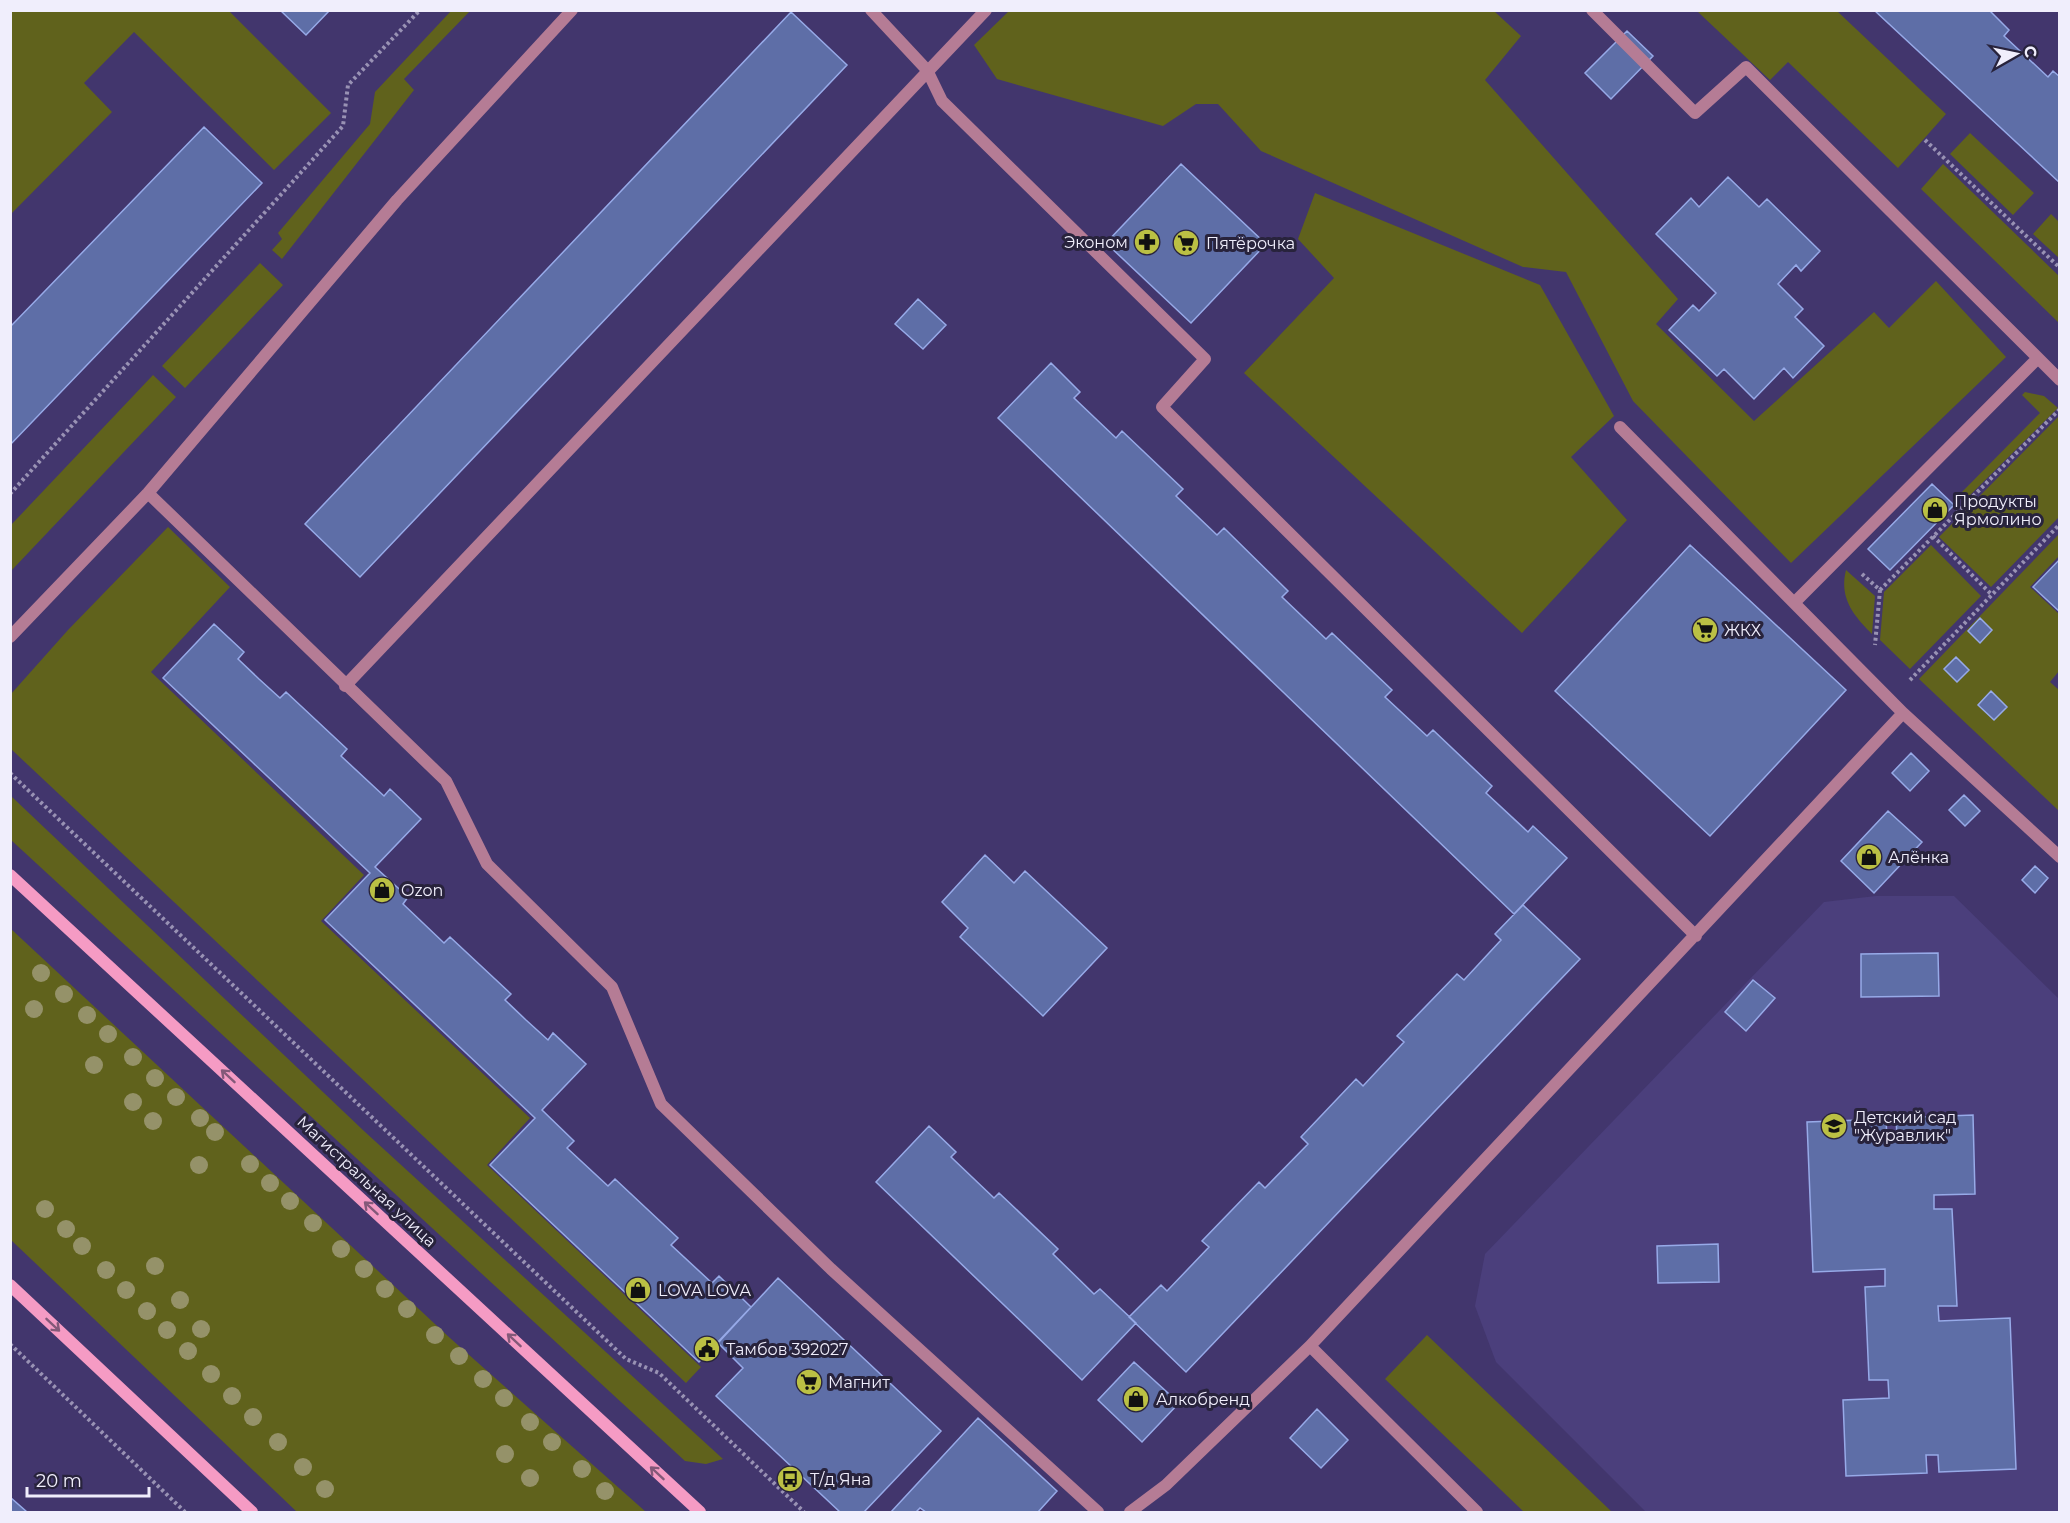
<svg xmlns="http://www.w3.org/2000/svg" width="2070" height="1523" viewBox="0 0 2070 1523" font-family="Montserrat,sans-serif">
<rect width="100%" height="100%" fill="#42366d"/>
<path fill="#4b3f7c" d="M 1876,896 L 1954,896 L 2059,999 L 2059,1512 L 1646,1512 L 1496,1362 L 1475,1306 L 1485,1254 L 1824,902 Z"/>
<path fill="#60621c" d="M 11,10 L 229,11 L 331,113 L 274,170 L 134,32 L 84,83 L 112,112 L 11,214 Z
M 451,11 L 470,11 L 404,79 L 414,90 L 282,259 L 272,250 L 282,239 L 278,233 L 370,124 L 375,92 Z
M 1009,11 L 1494,11 L 1521,36 L 1485,80 L 1678,299 L 1656,324 L 1754,421 L 1874,312 L 1889,328 L 1936,281 L 2006,357 L 1791,563 L 1633,401 L 1566,272 L 1523,267 L 1261,151 L 1218,104 L 1196,104 L 1163,126 L 997,79 L 974,45 Z
M 1697,11 L 1837,11 L 1946,114 L 1898,168 L 1788,62 L 1770,80 Z
M 1970,133 L 2034,193 L 2013,215 L 1950,154 Z
M 1943,164 L 2059,276 L 2059,323 L 1921,189 Z
M 1315,193 L 1540,285 L 1614,416 L 1571,457 L 1627,520 L 1522,633 L 1244,373 L 1334,278 L 1298,239 Z
M 2051,214 L 2059,222 L 2059,258 L 2033,234 Z
M 260,263 L 283,285 L 185,388 L 162,366 Z
M 153,375 L 176,397 L 11,571 L 11,525 Z
M 2025,392 L 2044,396 L 2058,408 L 1964,501 L 1959,495 L 2040,413 L 2022,395 Z
M 2059,416 L 2059,517 L 1991,587 L 1939,537 Z
M 168,527 L 230,587 L 151,672 L 364,875 L 321,921 L 530,1118 L 487,1165 L 701,1367 L 686,1383 L 11,749 L 11,694 L 68,630 Z
M 2059,534 L 2059,556 L 2030,587 L 2059,614 L 2059,671 L 2050,682 L 2059,690 L 2059,811 L 1919,679 Z
M 1931,545 L 1981,596 L 1910,669 L 1880,640 L 1884,592 Z
M 1846,570 L 1875,596 L 1872,634 C 1853,615 1839,598 1846,570 Z
M 11,796 L 364,1131 L 723,1459 L 706,1464 L 685,1461 L 11,840 Z
M 10,928 L 450,1338 L 646,1512 L 297,1512 L 11,1240 Z
M 1427,1335 L 1612,1512 L 1524,1512 L 1385,1379 Z"/>
<path fill="#5e6ea7" stroke="#97aae8" stroke-width="1.5" d="M 280,10 L 330,10 L 306,35 Z
M 1874,10 L 1989,10 L 2009,30 L 2004,36 L 2048,77 L 2053,71 L 2060,77 L 2060,183 Z
M 791,12 L 847,65 L 360,577 L 305,524 Z
M 1627,31 L 1653,56 L 1611,99 L 1585,73 Z
M 204,127 L 262,183 L 10,445 L 10,327 Z
M 1181,164 L 1266,244 L 1191,323 L 1106,243 Z
M 1728,177 L 1759,207 L 1767,199 L 1820,251 L 1801,271 L 1796,265 L 1778,284 L 1803,309 L 1795,317 L 1824,346 L 1793,378 L 1784,368 L 1754,399 L 1724,369 L 1717,376 L 1669,330 L 1693,305 L 1699,311 L 1716,293 L 1656,234 L 1691,198 L 1699,207 Z
M 918,299 L 946,325 L 923,349 L 895,324 Z
M 1051,363 L 1080,392 L 1074,398 L 1116,438 L 1122,431 L 1183,489 L 1176,496 L 1217,535 L 1224,528 L 1288,591 L 1282,597 L 1326,639 L 1332,633 L 1392,690 L 1385,697 L 1427,736 L 1433,730 L 1492,786 L 1486,793 L 1528,832 L 1533,826 L 1567,858 L 1514,914 L 998,418 Z
M 1932,484 L 1954,505 L 1890,570 L 1868,549 Z
M 1690,545 L 1846,690 L 1710,836 L 1555,691 Z
M 2060,559 L 2060,612 L 2033,587 Z
M 1980,618 L 1992,630 L 1980,643 L 1968,631 Z
M 214,624 L 244,652 L 238,659 L 259,679 L 280,698 L 286,692 L 347,749 L 341,756 L 384,796 L 390,789 L 421,819 L 375,867 L 408,897 L 403,904 L 423,923 L 444,943 L 450,937 L 511,994 L 505,1000 L 526,1020 L 548,1040 L 553,1033 L 586,1064 L 542,1110 L 574,1141 L 567,1148 L 608,1186 L 615,1179 L 678,1238 L 671,1245 L 712,1283 L 719,1276 L 751,1307 L 699,1362 L 490,1165 L 535,1118 L 325,920 L 370,873 L 163,678 Z
M 1956,657 L 1969,670 L 1957,682 L 1944,669 Z
M 1991,691 L 2007,707 L 1994,720 L 1978,705 Z
M 1911,753 L 1929,771 L 1910,791 L 1892,773 Z
M 1964,795 L 1980,811 L 1965,826 L 1949,810 Z
M 1888,811 L 1922,842 L 1874,893 L 1841,861 Z
M 985,855 L 1014,883 L 1025,871 L 1107,948 L 1043,1016 L 960,937 L 968,928 L 942,902 Z
M 2035,866 L 2048,878 L 2035,893 L 2022,880 Z
M 1523,905 L 1580,959 L 1186,1372 L 1129,1317 L 1161,1285 L 1167,1291 L 1209,1247 L 1202,1241 L 1259,1182 L 1265,1188 L 1308,1144 L 1301,1137 L 1356,1079 L 1363,1086 L 1404,1042 L 1397,1036 L 1457,974 L 1464,980 L 1501,940 L 1495,934 Z
M 1938,953 L 1939,996 L 1861,997 L 1861,954 Z
M 1753,980 L 1775,998 L 1746,1031 L 1725,1012 Z
M 1973,1115 L 1975,1194 L 1934,1195 L 1934,1209 L 1952,1209 L 1957,1306 L 1938,1306 L 1939,1321 L 2010,1318 L 2016,1469 L 1939,1472 L 1938,1455 L 1926,1455 L 1927,1473 L 1846,1476 L 1843,1400 L 1889,1398 L 1888,1380 L 1869,1380 L 1865,1287 L 1885,1286 L 1885,1269 L 1813,1272 L 1807,1122 L 1886,1119 L 1887,1138 L 1897,1137 L 1896,1118 Z
M 929,1126 L 956,1152 L 951,1157 L 994,1198 L 999,1193 L 1058,1249 L 1053,1254 L 1094,1294 L 1100,1289 L 1136,1323 L 1082,1380 L 876,1182 Z
M 1718,1244 L 1719,1282 L 1658,1283 L 1657,1246 Z
M 778,1278 L 941,1431 L 864,1512 L 840,1512 L 716,1396 L 743,1368 L 718,1343 Z
M 1134,1362 L 1179,1403 L 1142,1442 L 1098,1400 Z
M 1317,1409 L 1348,1440 L 1321,1468 L 1290,1438 Z
M 978,1418 L 1057,1491 L 1038,1512 L 926,1512 L 920,1508 L 916,1512 L 891,1512 Z
M 10,1497 L 27,1512 L 10,1512 Z"/>
<g fill="none" stroke-linecap="round" stroke-linejoin="round">
<path stroke="#9992b4" stroke-width="4" stroke-dasharray="3 3" stroke-linecap="butt" d="M 1925,140 L 2060,268
M 10,494 L 343,126 L 348,85 L 420,10
M 1933,536 L 1991,594
M 1862,574 L 1880,590 L 1875,645
M 1880,590 L 2060,409
M 1910,680 L 2060,524
M 10,773 L 626,1359 L 659,1373 L 804,1512
M 10,1344 L 185,1512"/>
<path stroke="#b57c95" stroke-width="12" d="M 871,10 L 927,70 L 942,101 L 1205,359 L 1162,407 L 1696,936
M 1592,10 L 1695,113 L 1746,67 L 2060,380
M 1620,427 L 1903,713 L 2060,857
M 148,493 L 446,781 L 487,864 L 612,987 L 661,1104 L 831,1269 L 1098,1512
M 1794,603 L 2038,358
M 10,637 L 148,493 L 397,200 L 572,10
M 345,686 L 986,10
M 1310,1346 L 1477,1512
M 1130,1512 L 1166,1485 L 1310,1346 L 1903,713"/>
<path stroke="#f59bc4" stroke-width="12" d="M 10,875 L 700,1512
M 10,1285 L 252,1512"/>
</g>
<g fill="#959269">
<circle cx="41" cy="973" r="9"/>
<circle cx="64" cy="994" r="9"/>
<circle cx="34" cy="1009" r="9"/>
<circle cx="87" cy="1015" r="9"/>
<circle cx="108" cy="1034" r="9"/>
<circle cx="133" cy="1057" r="9"/>
<circle cx="94" cy="1065" r="9"/>
<circle cx="155" cy="1078" r="9"/>
<circle cx="176" cy="1097" r="9"/>
<circle cx="133" cy="1102" r="9"/>
<circle cx="200" cy="1118" r="9"/>
<circle cx="153" cy="1121" r="9"/>
<circle cx="215" cy="1132" r="9"/>
<circle cx="250" cy="1164" r="9"/>
<circle cx="199" cy="1165" r="9"/>
<circle cx="270" cy="1183" r="9"/>
<circle cx="290" cy="1201" r="9"/>
<circle cx="45" cy="1209" r="9"/>
<circle cx="313" cy="1223" r="9"/>
<circle cx="66" cy="1229" r="9"/>
<circle cx="82" cy="1246" r="9"/>
<circle cx="341" cy="1249" r="9"/>
<circle cx="155" cy="1266" r="9"/>
<circle cx="364" cy="1269" r="9"/>
<circle cx="106" cy="1270" r="9"/>
<circle cx="385" cy="1289" r="9"/>
<circle cx="126" cy="1290" r="9"/>
<circle cx="180" cy="1300" r="9"/>
<circle cx="407" cy="1309" r="9"/>
<circle cx="147" cy="1311" r="9"/>
<circle cx="201" cy="1329" r="9"/>
<circle cx="167" cy="1330" r="9"/>
<circle cx="435" cy="1335" r="9"/>
<circle cx="188" cy="1351" r="9"/>
<circle cx="459" cy="1356" r="9"/>
<circle cx="211" cy="1374" r="9"/>
<circle cx="483" cy="1379" r="9"/>
<circle cx="232" cy="1396" r="9"/>
<circle cx="504" cy="1398" r="9"/>
<circle cx="253" cy="1417" r="9"/>
<circle cx="530" cy="1422" r="9"/>
<circle cx="278" cy="1442" r="9"/>
<circle cx="552" cy="1442" r="9"/>
<circle cx="505" cy="1454" r="9"/>
<circle cx="303" cy="1467" r="9"/>
<circle cx="582" cy="1469" r="9"/>
<circle cx="530" cy="1478" r="9"/>
<circle cx="325" cy="1489" r="9"/>
<circle cx="605" cy="1491" r="9"/>
</g>
<defs><path id="oneway-shaft" d="M-6 0H5M1.5-3L5.5 0L1.5 3" fill="none" stroke-width="1.6" stroke-linecap="round" stroke-linejoin="round" transform="scale(1.5)"/></defs>
<g stroke="#845979">
<use href="#oneway-shaft" transform="translate(228 1076) rotate(-137)"/>
<use href="#oneway-shaft" transform="translate(371 1208) rotate(-137)"/>
<use href="#oneway-shaft" transform="translate(53 1325) rotate(43)"/>
<use href="#oneway-shaft" transform="translate(514 1340) rotate(-137)"/>
<use href="#oneway-shaft" transform="translate(657 1473) rotate(-137)"/>
</g>
<defs>
<g id="pharmacy-disc" transform="scale(1.35)"><circle r="9.5" fill="#bbc044" stroke="#28233c"/><path d="M-2-6h4v4h4v4h-4v4h-4v-4h-4v-4h4Z" fill="#111"/></g>
<g id="supermarket-disc" transform="scale(1.35)"><circle r="9.5" fill="#bbc044" stroke="#28233c"/><path d="M-6-5.5h2.5l.6 2H6L4.5 2H-2.5L-4.4-4H-6ZM-1.5 3.2a1.3 1.3 0 1 0 .1 0ZM3 3.2a1.3 1.3 0 1 0 .1 0Z" fill="#111"/></g>
<g id="shop-disc" transform="scale(1.35)"><circle r="9.5" fill="#bbc044" stroke="#28233c"/><path d="M-5-2.5h2.3a2.7 3.5 0 0 1 5.4 0H5L5.5 6h-11ZM-1.5-2.5h3a1.5 2.3 0 0 0-3 0Z" fill="#111"/></g>
<g id="school-disc" transform="scale(1.35)"><circle r="9.5" fill="#bbc044" stroke="#28233c"/><path d="M0-5L7-2L0 1L-7-2ZM-4 1L0 2.5L4 1V4Q0 6-4 4Z" fill="#111"/></g>
<g id="civic-disc" transform="scale(1.35)"><circle r="9.5" fill="#bbc044" stroke="#28233c"/><path d="M-.6-6.5H3V-4.5H.6V-3L4-1V1h2V6H-6V1h2V-1L-.6-3ZM-1.2 2.5V6h2.4V2.5Z" fill="#111"/></g>
<g id="bus-disc" transform="scale(1.35)"><circle r="9.5" fill="#bbc044" stroke="#28233c"/><path d="M-5-6H5V4H4V6H2V4H-2V6H-4V4H-5ZM-3.5-4V0h7V-4ZM-3.5 1.2v1.5H-2V1.2ZM2 1.2v1.5H3.5V1.2Z" fill="#111"/></g>
</defs>
<g fill-rule="evenodd">
<use href="#pharmacy-disc" x="1147" y="242"/>
<use href="#supermarket-disc" x="1186" y="243"/>
<use href="#shop-disc" x="1935" y="510"/>
<use href="#supermarket-disc" x="1705" y="630"/>
<use href="#shop-disc" x="1869" y="857"/>
<use href="#shop-disc" x="382" y="890"/>
<use href="#school-disc" x="1834" y="1126"/>
<use href="#shop-disc" x="638" y="1290"/>
<use href="#civic-disc" x="707" y="1349"/>
<use href="#supermarket-disc" x="809" y="1382"/>
<use href="#shop-disc" x="1136" y="1399"/>
<use href="#bus-disc" x="790" y="1479"/>
</g>
<g text-anchor="middle" stroke-width="6" stroke-linejoin="round" paint-order="stroke">
<g font-size="16" fill="#f0eefc" stroke="#28233c" text-anchor="start">
<text x="1128" y="248" text-anchor="end">Эконом</text>
<text x="1206" y="249">Пятёрочка</text>
<text x="1954" y="507">Продукты<tspan x="1954" dy="18">Ярмолино</tspan></text>
<text x="1724" y="636">ЖКХ</text>
<text x="1888" y="863">Алёнка</text>
<text x="401" y="896">Ozon</text>
<text x="1854" y="1123">Детский сад<tspan x="1854" dy="18">"Журавлик"</tspan></text>
<text x="658" y="1296">LOVA LOVA</text>
<text x="726" y="1355">Тамбов 392027</text>
<text x="828" y="1388">Магнит</text>
<text x="1156" y="1405">Алкобренд</text>
<text x="810" y="1485">Т/д Яна</text>
</g>
<g font-size="16" fill="#f0eefc" stroke="#28233c">
<text transform="translate(367 1181) rotate(43)" y="6">Магистральная улица</text>
</g>
</g>
<rect width="2070" height="1523" fill="none" stroke="#f0eefc" stroke-width="24"/>
<g transform="translate(2016 54) rotate(81)" stroke="#28233c" stroke-width="4.5" paint-order="stroke">
<path d="M0-4.5L10 22L0 15L-10 22Z" fill="#f0eefc"/>
<text y="-9" font-size="16" font-weight="bold" text-anchor="middle" fill="#f0eefc">С</text>
</g>
<path d="M27 1487v9h122v-9" fill="none" stroke="#f0eefc" stroke-width="3"/>
<text x="36" y="1487" font-size="18" fill="#f0eefc" stroke="#28233c" stroke-width="4.5" paint-order="stroke">20 m</text>
</svg>
